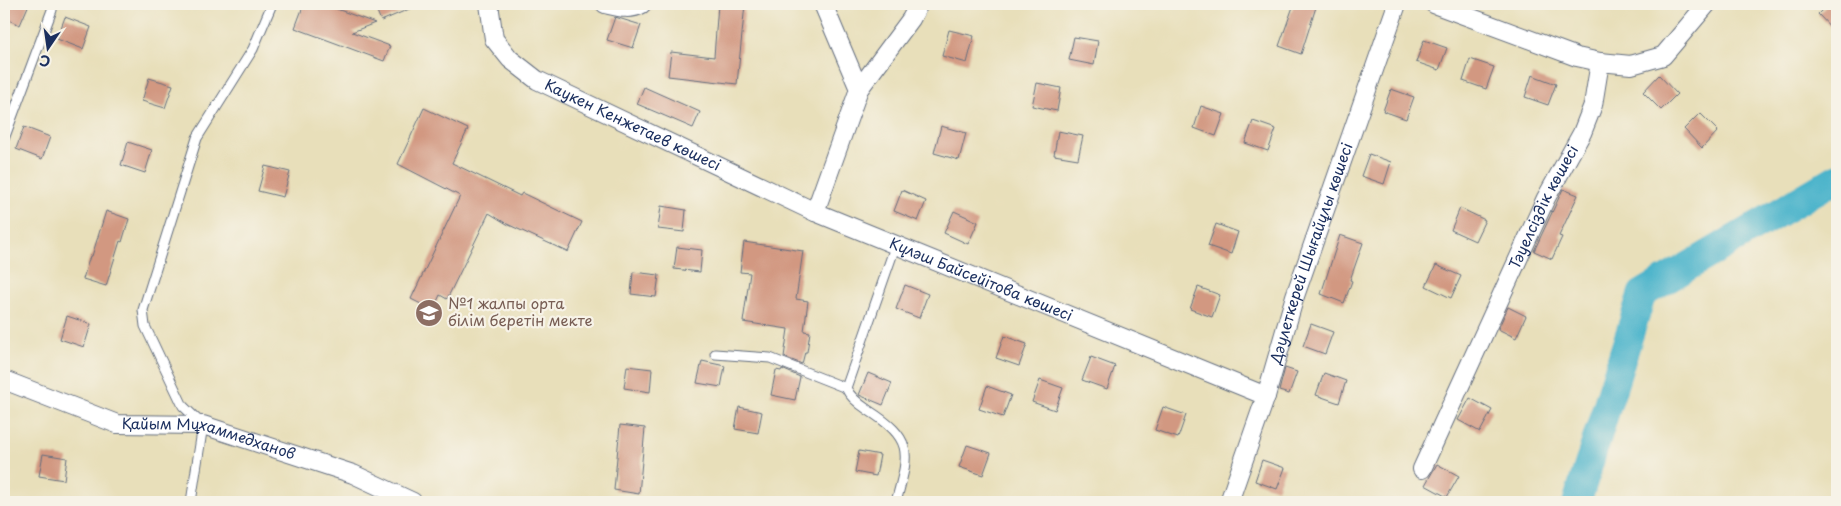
<svg xmlns="http://www.w3.org/2000/svg" width="1841" height="506" viewBox="0 0 1841 506" font-family="'Playpen Sans',sans-serif">
<rect width="100%" height="100%" fill="#f7f3e8"/>
<filter id="ink" filterUnits="userSpaceOnUse"><feTurbulence type="fractalNoise" baseFrequency=".02" numOctaves="2"/><feDisplacementMap in="SourceGraphic" scale="10" xChannelSelector="R" yChannelSelector="G"/><feConvolveMatrix kernelMatrix="1 2 1 2 8 2 1 2 1" color-interpolation-filters="sRGB"/></filter>
<filter id="wash" filterUnits="userSpaceOnUse"><feTurbulence type="fractalNoise" baseFrequency=".0096" numOctaves="4" result="noise"/><feDisplacementMap in="SourceGraphic" scale="20" xChannelSelector="R" yChannelSelector="G"/><feGaussianBlur stdDeviation="1.12" result="paint"/><feColorMatrix in="noise" values="0 0 0 0 0 0 0 0 0 0 0 0 0 0 0 0 0 1.4 0 .05"/><feComposite in="paint" operator="in"/></filter>
<g filter="url(#wash)">
<rect width="100%" height="100%" fill="#e8dfba"/>
<g fill="none" stroke-linecap="round" stroke-linejoin="round">
<path stroke="#4cb4cb" stroke-width="29" d="M 1577,502 L 1642,294 L 1837,178"/>
</g>
<g id="blocks">
<path fill="#d29881" d="M 4,4 L 29,4 L 20,25 L 4,18 Z
M 304,4 L 336,4 L 334,8 L 375,23 L 352,32 L 390,46 L 384,61 L 295,28 Z
M 374,4 L 421,4 L 381,21 Z
M 718,4 L 745,4 L 737,84 L 668,76 L 671,52 L 714,57 Z
M 1294,4 L 1317,4 L 1301,54 L 1279,46 Z
M 1828,4 L 1837,4 L 1837,34 L 1818,14 Z
M 65,17 L 91,27 L 83,49 L 57,39 Z
M 615,17 L 641,25 L 633,48 L 607,40 Z
M 949,30 L 974,36 L 967,63 L 942,56 Z
M 1074,37 L 1098,41 L 1094,65 L 1069,60 Z
M 1424,40 L 1447,48 L 1439,70 L 1416,62 Z
M 1470,59 L 1494,67 L 1486,89 L 1463,81 Z
M 1532,75 L 1556,84 L 1548,105 L 1525,97 Z
M 1659,75 L 1677,94 L 1661,110 L 1643,92 Z
M 149,78 L 173,85 L 165,108 L 142,101 Z
M 1037,83 L 1061,88 L 1057,111 L 1032,106 Z
M 644,87 L 700,112 L 693,128 L 637,104 Z
M 1391,89 L 1414,97 L 1406,119 L 1383,111 Z
M 1201,106 L 1224,114 L 1216,136 L 1194,128 Z
M 424,108 L 468,129 L 452,163 L 520,196 L 522,193 L 582,222 L 568,252 L 507,224 L 489,213 L 447,299 L 440,295 L 433,310 L 411,299 L 460,196 L 398,164 Z
M 1700,113 L 1718,131 L 1702,148 L 1684,129 Z
M 1253,121 L 1276,129 L 1268,151 L 1245,143 Z
M 941,126 L 966,133 L 959,160 L 934,153 Z
M 24,127 L 50,137 L 42,159 L 16,149 Z
M 1058,131 L 1083,136 L 1078,159 L 1054,155 Z
M 128,142 L 152,150 L 145,173 L 121,165 Z
M 1369,154 L 1391,162 L 1384,184 L 1361,176 Z
M 265,166 L 290,172 L 283,197 L 258,191 Z
M 1563,189 L 1578,195 L 1559,236 L 1562,237 L 1552,259 L 1534,251 Z
M 902,190 L 926,201 L 918,221 L 894,211 Z
M 661,206 L 686,210 L 684,232 L 658,229 Z
M 1460,208 L 1485,220 L 1475,241 L 1451,230 Z
M 106,211 L 129,219 L 122,242 L 120,241 L 106,286 L 83,279 L 90,256 L 92,256 Z
M 954,211 L 978,222 L 968,244 L 944,233 Z
M 1216,224 L 1238,232 L 1231,254 L 1208,246 Z
M 1340,235 L 1363,243 L 1350,280 L 1352,281 L 1344,303 L 1321,294 Z
M 744,242 L 803,251 L 796,299 L 808,301 L 804,331 L 810,332 L 807,352 L 805,352 L 802,364 L 784,357 L 788,329 L 743,322 L 750,273 L 740,272 Z
M 677,247 L 702,250 L 700,272 L 674,269 Z
M 1436,265 L 1461,276 L 1451,298 L 1426,286 Z
M 633,272 L 659,275 L 656,297 L 631,294 Z
M 905,285 L 928,294 L 919,318 L 896,309 Z
M 1198,287 L 1220,295 L 1212,317 L 1190,309 Z
M 1508,307 L 1526,316 L 1516,338 L 1498,329 Z
M 67,316 L 91,324 L 84,347 L 60,339 Z
M 1311,324 L 1333,332 L 1325,354 L 1303,346 Z
M 1004,336 L 1027,344 L 1019,366 L 996,358 Z
M 1091,357 L 1115,366 L 1107,389 L 1082,380 Z
M 702,361 L 725,366 L 721,387 L 697,383 Z
M 627,366 L 652,369 L 650,392 L 624,388 Z
M 1285,368 L 1297,372 L 1289,394 L 1279,391 Z
M 782,369 L 800,377 L 795,400 L 771,395 L 776,370 L 781,371 Z
M 868,373 L 892,383 L 883,405 L 859,395 Z
M 1324,373 L 1346,381 L 1339,403 L 1316,395 Z
M 1040,380 L 1063,388 L 1055,410 L 1032,402 Z
M 987,386 L 1011,395 L 1003,417 L 979,409 Z
M 1470,398 L 1492,410 L 1480,432 L 1458,420 Z
M 739,407 L 762,412 L 758,433 L 735,429 Z
M 1163,407 L 1186,415 L 1178,438 L 1155,430 Z
M 620,425 L 645,428 L 639,494 L 614,490 Z
M 967,445 L 991,453 L 983,475 L 959,467 Z
M 859,451 L 880,455 L 876,476 L 855,472 Z
M 43,454 L 67,458 L 64,480 L 39,476 Z
M 1262,460 L 1285,468 L 1277,489 L 1255,481 Z
M 1437,464 L 1459,476 L 1447,497 L 1425,485 Z"/>
</g>
</g>
<g filter="url(#ink)">
<use href="#blocks" fill-opacity="0" stroke="#636d7e" stroke-width="1"/>
<g fill="none" stroke-linecap="round" stroke-linejoin="round">
<g stroke="#636d7e" stroke-width="11">
<path id="lane" d="M 4,139 L 52,10
M 715,354 L 770,358 L 846,388 C 850,397 859,404 868,410 C 915,440 909,453 896,502
M 846,388 L 896,244
M 191,502 L 203,425 L 183,406 L 145,326 L 143,310 L 197,138 L 253,49 L 272,4"/>
</g>
<g stroke="#636d7e" stroke-width="20">
<g id="street">
<path id="s1" d="M 489,4 L 494,39 L 510,59 L 537,80 L 815,212"/>
<path d="M 605,4 C 618,7 630,11 642,4"/>
<path d="M 823,4 L 859,89"/>
<path id="s2" d="M 919,4 L 911,19 L 859,89 L 815,212 L 1266,396"/>
<path d="M 1434,4 L 1577,57 L 1600,62"/>
<path id="s3" d="M 4,380 L 117,424 L 203,425 L 353,474 L 413,502"/>
<path id="s4" d="M 1422,469 L 1546,198 L 1582,133 L 1593,105 L 1600,62 L 1631,65 L 1663,56 L 1707,4"/>
<path id="s5" d="M 1229,502 L 1266,396 L 1295,296 L 1397,4"/>
</g>
</g>
<use href="#lane" stroke="#fff" stroke-width="9"/>
<use href="#street" stroke="#fff" stroke-width="18"/>
</g>
</g>
<defs>
<g id="school-disc" transform="scale(1.4375)"><circle r="9.5" fill="#8d6e63" stroke="#f7f3e8"/><path d="M0-5L7-2L0 1L-7-2ZM-4 1L0 2.5L4 1V4Q0 6-4 4Z" fill="#fff"/></g>
</defs>
<g fill-rule="evenodd">
<use href="#school-disc" x="429" y="313"/>
</g>
<g text-anchor="middle" stroke-width="4.5" stroke-linejoin="round" paint-order="stroke">
<g font-size="15" fill="#1b2f5e" stroke="#f7f3e8">
<text dy="5" stroke="none"><textPath href="#s1" startOffset="201">Каукен Кенжетаев көшесі</textPath></text>
<text dy="5" stroke="none"><textPath href="#s4" startOffset="289">Тәуелсіздік көшесі</textPath></text>
<text dy="5" stroke="none"><textPath href="#s5" startOffset="262">Дәулеткерей Шығайұлы көшесі</textPath></text>
<text dy="5" stroke="none"><textPath href="#s2" startOffset="414">Күләш Байсейітова көшесі</textPath></text>
<text dy="5" stroke="none"><textPath href="#s3" startOffset="215">Қайым Мұхаммедханов</textPath></text>
</g>
<g font-size="15" fill="#785e54" stroke="#f7f3e8" text-anchor="start">
<text x="448" y="309">№1 жалпы орта<tspan x="448" dy="17">білім беретін мекте</tspan></text>
</g>
</g>
<rect width="1841" height="506" fill="none" stroke="#f7f3e8" stroke-width="20"/>
<g transform="translate(48 48) rotate(193)" stroke="#f7f3e8" stroke-width="4" paint-order="stroke">
<path d="M0-4L9 19L0 12L-9 19Z" fill="#1b2f5e"/>
<text y="-8" font-size="14" font-weight="bold" text-anchor="middle" fill="#1b2f5e">С</text>
</g>
</svg>
